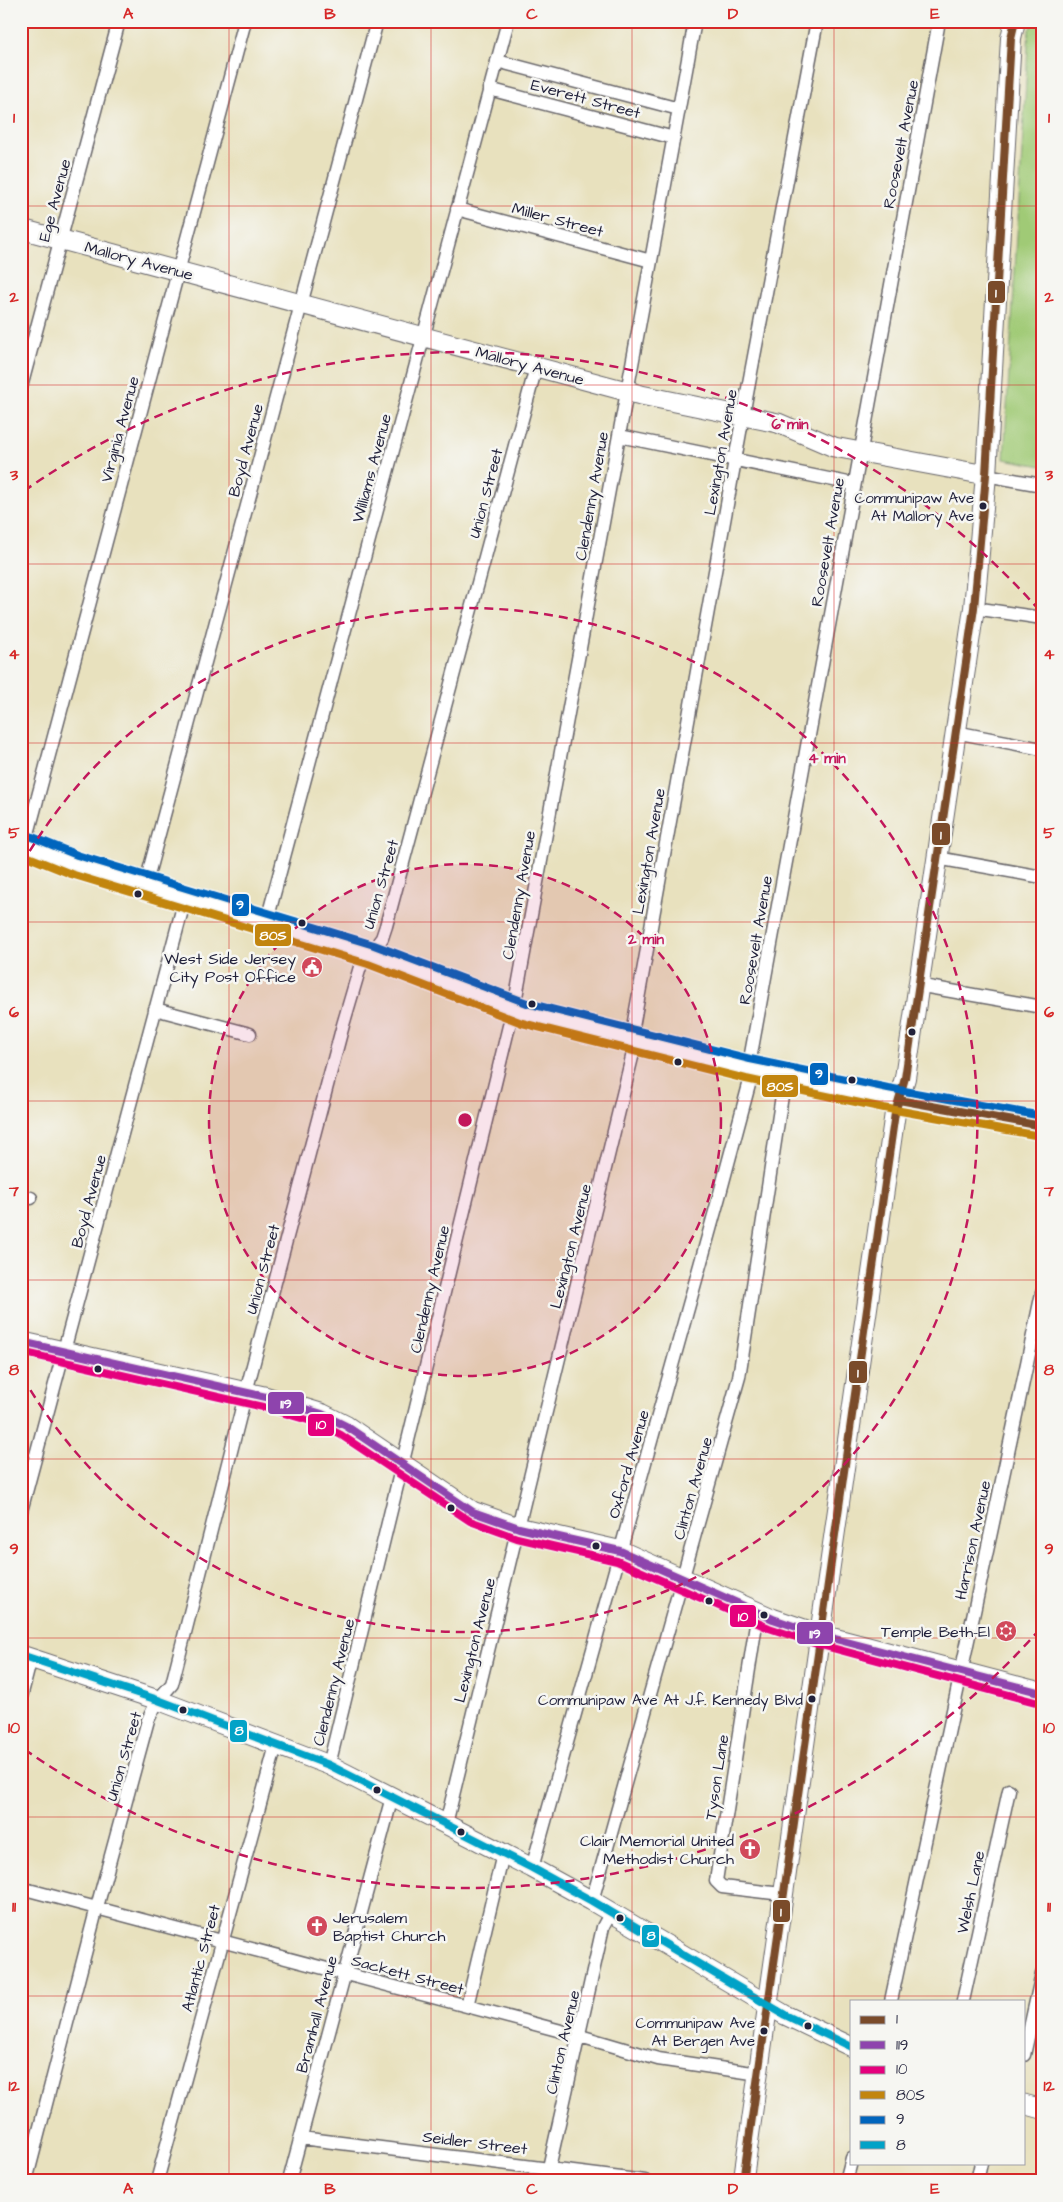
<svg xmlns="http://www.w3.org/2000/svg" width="1063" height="2202" viewBox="0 0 1063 2202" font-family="'Architects Daughter',sans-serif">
<rect width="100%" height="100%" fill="#f6f6f2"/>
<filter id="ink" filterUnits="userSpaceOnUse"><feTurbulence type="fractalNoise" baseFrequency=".02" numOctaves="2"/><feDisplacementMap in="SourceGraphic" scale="10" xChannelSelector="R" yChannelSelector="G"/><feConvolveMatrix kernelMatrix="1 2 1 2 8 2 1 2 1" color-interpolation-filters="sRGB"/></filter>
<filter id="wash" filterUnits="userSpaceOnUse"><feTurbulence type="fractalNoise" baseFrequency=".0096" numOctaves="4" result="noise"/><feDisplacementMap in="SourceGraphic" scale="20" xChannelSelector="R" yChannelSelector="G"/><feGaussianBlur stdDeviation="1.12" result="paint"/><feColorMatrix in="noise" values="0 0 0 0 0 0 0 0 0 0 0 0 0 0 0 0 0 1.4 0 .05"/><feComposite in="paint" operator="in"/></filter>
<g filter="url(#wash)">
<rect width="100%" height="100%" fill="#e8e1be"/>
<path fill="#a0ca76" stroke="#617658" d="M 1037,21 L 1042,21 L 1042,466 L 1004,459 L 1029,29 Z"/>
</g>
<g filter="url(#ink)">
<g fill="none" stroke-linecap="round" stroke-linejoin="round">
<g stroke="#676569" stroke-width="15">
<path id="street" d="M 497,61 L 679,109
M 489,89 L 674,138
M 457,209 L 651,261
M 21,387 L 119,21
M 619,436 L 853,484
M 986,475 L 1042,485
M 974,608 L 1042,618
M 955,732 L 1042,749
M 25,845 L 245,21
M 937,858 L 1042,877
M 145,886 L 377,21
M 266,924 L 508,21
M 917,985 L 1042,1007
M 155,1009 L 250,1034
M 21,1196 L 31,1198
M 21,1511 L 185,899
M 758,1611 L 716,1881 L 722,1887 L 782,1894
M 21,1697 L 31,1658
M 329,1765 L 516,997 L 695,21
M 446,1824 L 633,1053 L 631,1038 L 746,399 L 817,21
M 532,1868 L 719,1197 L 750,1081 L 748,1069 L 751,1054 L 939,21
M 21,1888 L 580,2036 L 658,2059 L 759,2074
M 592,1901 L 739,1377 L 785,1076
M 891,2001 L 1042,1293
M 963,2001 L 1009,1790
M 467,2006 L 503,1854
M 1024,2055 L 1042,1974
M 301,2138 L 645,2181
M 26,2181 L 97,1907 L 148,1720 L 158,1700 L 172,1684 L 246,1392 L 343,1025 L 360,967 L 382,938 L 386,926 L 536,367
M 157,2181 L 276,1745
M 289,2181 L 392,1797
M 546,2181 L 603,1927 L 611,1912
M 846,2181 L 852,2158
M 977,2181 L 981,2163"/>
</g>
<g stroke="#676569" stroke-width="21">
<path id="secondary" d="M 21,229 L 641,395 L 778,423 L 834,447 L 986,475
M 21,843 L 74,864 L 145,886 L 371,955 L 524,1013 L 748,1069 L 886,1098 L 1042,1126
M 21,1655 L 158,1700 L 329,1765 L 532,1868 L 592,1901 L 785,2015 L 852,2047
M 1024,2104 L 1042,2109
M 743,2181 L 820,1635"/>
</g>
<g stroke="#676569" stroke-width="22">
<path id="primary" d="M 21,1342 L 266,1397 L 322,1414 L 346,1426 L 473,1512 L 519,1528 L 620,1551 L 773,1619 L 820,1635 L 1042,1693
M 820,1635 L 895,1113 L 905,1078 L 974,608 L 986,475 L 1011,38 L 1015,21"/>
</g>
<use href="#street" stroke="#fff" stroke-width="12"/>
<use href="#secondary" stroke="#fff" stroke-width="19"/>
<use href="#primary" stroke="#fff" stroke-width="20"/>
<g stroke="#f6f6f2" stroke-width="11">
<path id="bus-1" d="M 899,1100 L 1042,1126
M 743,2181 L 895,1113 L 905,1078 L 974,608 L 986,475 L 1011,38 L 1015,21"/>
</g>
<g stroke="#f6f6f2" stroke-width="11">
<path id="bus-2" d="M 21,1342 L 266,1397 L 322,1414 L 346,1426 L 473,1512 L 519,1528 L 620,1551 L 773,1619 L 820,1635 L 1042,1693"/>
</g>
<g stroke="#f6f6f2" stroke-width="11">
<path id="bus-3" d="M 21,1352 L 263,1407 L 318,1423 L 341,1435 L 470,1521 L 517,1538 L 617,1561 L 769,1628 L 817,1644 L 1039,1703"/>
</g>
<g stroke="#f6f6f2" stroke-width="11">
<path id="bus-4" d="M 21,854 L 71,874 L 368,964 L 522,1023 L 746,1079 L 884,1108 L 1040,1136"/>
</g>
<g stroke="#f6f6f2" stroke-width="11">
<path id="bus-5" d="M 25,834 L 77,855 L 374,945 L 527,1003 L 750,1059 L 888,1088 L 1042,1116"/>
</g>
<g stroke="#f6f6f2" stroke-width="11">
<path id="bus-6" d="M 21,1655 L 158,1700 L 329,1765 L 532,1868 L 592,1901 L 785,2015 L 852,2047"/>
</g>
<use href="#bus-1" stroke="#7a4b2a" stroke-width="8"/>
<use href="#bus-2" stroke="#8e44ad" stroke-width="8"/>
<use href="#bus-3" stroke="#e5007d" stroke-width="8"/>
<use href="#bus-4" stroke="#c2850f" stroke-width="8"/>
<use href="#bus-5" stroke="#0065bd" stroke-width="8"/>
<use href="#bus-6" stroke="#02a2c7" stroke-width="8"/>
</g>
</g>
<path fill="none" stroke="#d62828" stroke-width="1" stroke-opacity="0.55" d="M 229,21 L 229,2181M 431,21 L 431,2181M 632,21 L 632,2181M 834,21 L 834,2181M 21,206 L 1042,206M 21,385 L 1042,385M 21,564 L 1042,564M 21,743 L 1042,743M 21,922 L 1042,922M 21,1101 L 1042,1101M 21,1280 L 1042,1280M 21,1459 L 1042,1459M 21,1638 L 1042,1638M 21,1817 L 1042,1817M 21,1996 L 1042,1996"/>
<circle cx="465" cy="1120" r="256" fill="#c2185b" fill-opacity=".12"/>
<g fill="none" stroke="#c2185b" stroke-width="2.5" stroke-dasharray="9 6">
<circle cx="465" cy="1120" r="256"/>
<path d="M22 864A512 512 0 1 1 22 1376"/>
<path d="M1040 1629A768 768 0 0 1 24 1749M24 491A768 768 0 0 1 1040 611"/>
</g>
<defs>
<g id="civic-disc" transform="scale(1.125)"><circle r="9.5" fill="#d1495b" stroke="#f6f6f2"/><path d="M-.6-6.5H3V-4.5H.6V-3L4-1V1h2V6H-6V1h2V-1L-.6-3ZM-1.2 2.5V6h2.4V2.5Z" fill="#fff"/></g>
<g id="synagogue-disc" transform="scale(1.125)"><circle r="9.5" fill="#d1495b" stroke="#f6f6f2"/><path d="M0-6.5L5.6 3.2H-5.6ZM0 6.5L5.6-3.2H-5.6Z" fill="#fff"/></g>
<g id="church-disc" transform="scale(1.125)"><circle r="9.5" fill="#d1495b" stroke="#f6f6f2"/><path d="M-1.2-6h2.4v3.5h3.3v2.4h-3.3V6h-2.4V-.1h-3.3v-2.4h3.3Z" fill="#fff"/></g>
</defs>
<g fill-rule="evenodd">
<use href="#civic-disc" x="312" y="967"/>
<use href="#synagogue-disc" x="1006" y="1631"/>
<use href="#church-disc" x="750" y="1849"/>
<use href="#church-disc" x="317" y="1926"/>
</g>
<g fill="#22223b" stroke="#f6f6f2" stroke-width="2">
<circle cx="983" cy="506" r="4.5"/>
<circle cx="138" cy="894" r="4.5"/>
<circle cx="302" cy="923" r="4.5"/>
<circle cx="532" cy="1004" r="4.5"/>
<circle cx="912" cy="1032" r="4.5"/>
<circle cx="678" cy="1062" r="4.5"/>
<circle cx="852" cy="1080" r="4.5"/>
<circle cx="98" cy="1369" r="4.5"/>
<circle cx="451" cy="1508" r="4.5"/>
<circle cx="596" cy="1546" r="4.5"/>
<circle cx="709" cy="1601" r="4.5"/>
<circle cx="764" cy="1615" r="4.5"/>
<circle cx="812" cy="1699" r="4.5"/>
<circle cx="183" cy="1710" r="4.5"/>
<circle cx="377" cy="1790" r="4.5"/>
<circle cx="461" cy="1832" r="4.5"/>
<circle cx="620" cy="1918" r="4.5"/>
<circle cx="808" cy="2026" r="4.5"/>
<circle cx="764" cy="2031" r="4.5"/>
</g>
<g text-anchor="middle" stroke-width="5" stroke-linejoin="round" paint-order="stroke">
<g font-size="15" fill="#22223b" stroke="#f6f6f2" text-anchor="end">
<text x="974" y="503">Communipaw Ave<tspan x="974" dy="18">At Mallory Ave</tspan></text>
<text x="803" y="1705">Communipaw Ave At J.f. Kennedy Blvd</text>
<text x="755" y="2028">Communipaw Ave<tspan x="755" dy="18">At Bergen Ave</tspan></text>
</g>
<g font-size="16" fill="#22223b" stroke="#f6f6f2">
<text transform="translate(586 98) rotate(15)" y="6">Everett Street</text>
<text transform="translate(900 144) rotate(-79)" y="6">Roosevelt Avenue</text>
<text transform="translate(54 200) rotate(-75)" y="6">Ege Avenue</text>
<text transform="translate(558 219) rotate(15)" y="6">Miller Street</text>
<text transform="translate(139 260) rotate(15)" y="6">Mallory Avenue</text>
<text transform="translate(530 365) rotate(15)" y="6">Mallory Avenue</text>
<text transform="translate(119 429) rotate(-75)" y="6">Virginia Avenue</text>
<text transform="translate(245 450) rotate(-75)" y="6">Boyd Avenue</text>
<text transform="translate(720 452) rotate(-80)" y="6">Lexington Avenue</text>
<text transform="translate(371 468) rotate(-75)" y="6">Williams Avenue</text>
<text transform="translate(485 493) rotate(-75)" y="6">Union Street</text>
<text transform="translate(591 496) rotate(-80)" y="6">Clendenny Avenue</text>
<text transform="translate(827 542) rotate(-80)" y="6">Roosevelt Avenue</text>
<text transform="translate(648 851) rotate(-80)" y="6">Lexington Avenue</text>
<text transform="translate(380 884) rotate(-74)" y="6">Union Street</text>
<text transform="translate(518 895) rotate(-80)" y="6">Clendenny Avenue</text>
<text transform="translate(755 940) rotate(-80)" y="6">Roosevelt Avenue</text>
<text transform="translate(88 1201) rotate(-75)" y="6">Boyd Avenue</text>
<text transform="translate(570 1246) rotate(-76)" y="6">Lexington Avenue</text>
<text transform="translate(262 1269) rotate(-75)" y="6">Union Street</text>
<text transform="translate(429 1289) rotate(-77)" y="6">Clendenny Avenue</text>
<text transform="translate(628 1464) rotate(-74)" y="6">Oxford Avenue</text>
<text transform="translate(692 1488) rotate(-74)" y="6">Clinton Avenue</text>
<text transform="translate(972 1540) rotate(-78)" y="6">Harrison Avenue</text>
<text transform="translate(474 1640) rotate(-76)" y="6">Lexington Avenue</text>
<text transform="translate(333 1682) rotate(-76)" y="6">Clendenny Avenue</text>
<text transform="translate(123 1756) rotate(-74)" y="6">Union Street</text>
<text transform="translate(716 1777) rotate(-81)" y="6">Tyson Lane</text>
<text transform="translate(970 1892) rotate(-78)" y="6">Welsh Lane</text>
<text transform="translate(200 1958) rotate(-75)" y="6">Atlantic Street</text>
<text transform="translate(408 1974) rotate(15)" y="6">Sackett Street</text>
<text transform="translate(316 2014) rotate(-75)" y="6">Bramhall Avenue</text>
<text transform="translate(562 2042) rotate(-77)" y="6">Clinton Avenue</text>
<text transform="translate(475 2142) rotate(7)" y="6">Seidler Street</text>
</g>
<g font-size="16" fill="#22223b" stroke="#f6f6f2" text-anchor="end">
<text x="296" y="964">West Side Jersey<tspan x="296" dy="18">City Post Office</tspan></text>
<text x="990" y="1637">Temple Beth-El</text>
<text x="734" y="1846">Clair Memorial United<tspan x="734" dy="18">Methodist Church</tspan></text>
<text x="333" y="1923" text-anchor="start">Jerusalem<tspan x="333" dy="18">Baptist Church</tspan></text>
</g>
</g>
<circle cx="465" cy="1120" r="8" fill="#c2185b" stroke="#f6f6f2" stroke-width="2.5"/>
<g font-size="15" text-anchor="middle" font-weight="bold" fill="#c2185b" stroke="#f6f6f2" stroke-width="5" stroke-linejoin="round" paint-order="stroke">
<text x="790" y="429">6 min</text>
<text x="827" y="763">4 min</text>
<text x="646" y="944">2 min</text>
</g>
<g stroke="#f6f6f2" stroke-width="2">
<rect x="987" y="280" width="19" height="24" rx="5" fill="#7a4b2a"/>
<rect x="931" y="822" width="20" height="24" rx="5" fill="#7a4b2a"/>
<rect x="231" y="893" width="19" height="24" rx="5" fill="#0065bd"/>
<rect x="254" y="923" width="38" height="24" rx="5" fill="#c2850f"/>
<rect x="809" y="1062" width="20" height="24" rx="5" fill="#0065bd"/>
<rect x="761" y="1074" width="38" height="24" rx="5" fill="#c2850f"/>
<rect x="848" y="1360" width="20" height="24" rx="5" fill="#7a4b2a"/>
<rect x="267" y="1391" width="38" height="24" rx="5" fill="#8e44ad"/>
<rect x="307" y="1413" width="28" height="24" rx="5" fill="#e5007d"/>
<rect x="729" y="1604" width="28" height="24" rx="5" fill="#e5007d"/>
<rect x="796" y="1621" width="38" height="24" rx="5" fill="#8e44ad"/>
<rect x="229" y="1719" width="19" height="24" rx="5" fill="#02a2c7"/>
<rect x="772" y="1899" width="19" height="24" rx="5" fill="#7a4b2a"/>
<rect x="641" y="1924" width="19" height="24" rx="5" fill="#02a2c7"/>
</g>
<g font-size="14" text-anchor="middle" font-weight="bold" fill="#fff">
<text x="996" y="297">1</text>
<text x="941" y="839">1</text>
<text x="240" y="909">9</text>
<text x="273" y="940">80S</text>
<text x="819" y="1078">9</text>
<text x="780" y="1091">80S</text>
<text x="858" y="1377">1</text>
<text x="286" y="1408">119</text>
<text x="321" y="1429">10</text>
<text x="743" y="1621">10</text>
<text x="815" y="1638">119</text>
<text x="239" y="1735">8</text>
<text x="781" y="1916">1</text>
<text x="651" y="1940">8</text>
</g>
<rect width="1063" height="2202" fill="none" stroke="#f6f6f2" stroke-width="55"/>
<rect x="850" y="2000" width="175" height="165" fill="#f6f6f2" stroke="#a1a1a9"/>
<rect x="860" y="2016" width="25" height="8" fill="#7a4b2a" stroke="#a1a1a9"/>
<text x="896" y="2024" font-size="15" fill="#22223b">1</text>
<rect x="860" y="2041" width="25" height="8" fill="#8e44ad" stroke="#a1a1a9"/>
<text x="896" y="2050" font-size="15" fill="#22223b">119</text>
<rect x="860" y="2066" width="25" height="8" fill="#e5007d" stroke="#a1a1a9"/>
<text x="896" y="2074" font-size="15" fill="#22223b">10</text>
<rect x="860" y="2091" width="25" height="8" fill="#c2850f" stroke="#a1a1a9"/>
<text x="896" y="2100" font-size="15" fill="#22223b">80S</text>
<rect x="860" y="2116" width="25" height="8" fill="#0065bd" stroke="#a1a1a9"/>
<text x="896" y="2124" font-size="15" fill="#22223b">9</text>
<rect x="860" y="2141" width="25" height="8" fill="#02a2c7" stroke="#a1a1a9"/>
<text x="896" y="2150" font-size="15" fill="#22223b">8</text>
<rect x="28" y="28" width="1008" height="2146" fill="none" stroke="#d62828" stroke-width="2"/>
<g font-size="16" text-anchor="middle" font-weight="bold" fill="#d62828">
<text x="128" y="19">A</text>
<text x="330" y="19">B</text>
<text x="532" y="19">C</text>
<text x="733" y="19">D</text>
<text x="935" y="19">E</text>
<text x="14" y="123">1</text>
<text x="1049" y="123">1</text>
<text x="14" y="302">2</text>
<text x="1049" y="302">2</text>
<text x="14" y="480">3</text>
<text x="1049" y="480">3</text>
<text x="14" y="659">4</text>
<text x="1049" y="659">4</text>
<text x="14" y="838">5</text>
<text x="1049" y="838">5</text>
<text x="14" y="1017">6</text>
<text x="1049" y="1017">6</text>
<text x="14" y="1196">7</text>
<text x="1049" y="1196">7</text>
<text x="14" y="1375">8</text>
<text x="1049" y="1375">8</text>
<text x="14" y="1554">9</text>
<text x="1049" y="1554">9</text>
<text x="14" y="1733">10</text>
<text x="1049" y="1733">10</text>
<text x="14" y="1912">11</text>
<text x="1049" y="1912">11</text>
<text x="14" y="2091">12</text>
<text x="1049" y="2091">12</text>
<text x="128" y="2194">A</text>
<text x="330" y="2194">B</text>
<text x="532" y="2194">C</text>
<text x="733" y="2194">D</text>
<text x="935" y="2194">E</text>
</g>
</svg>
